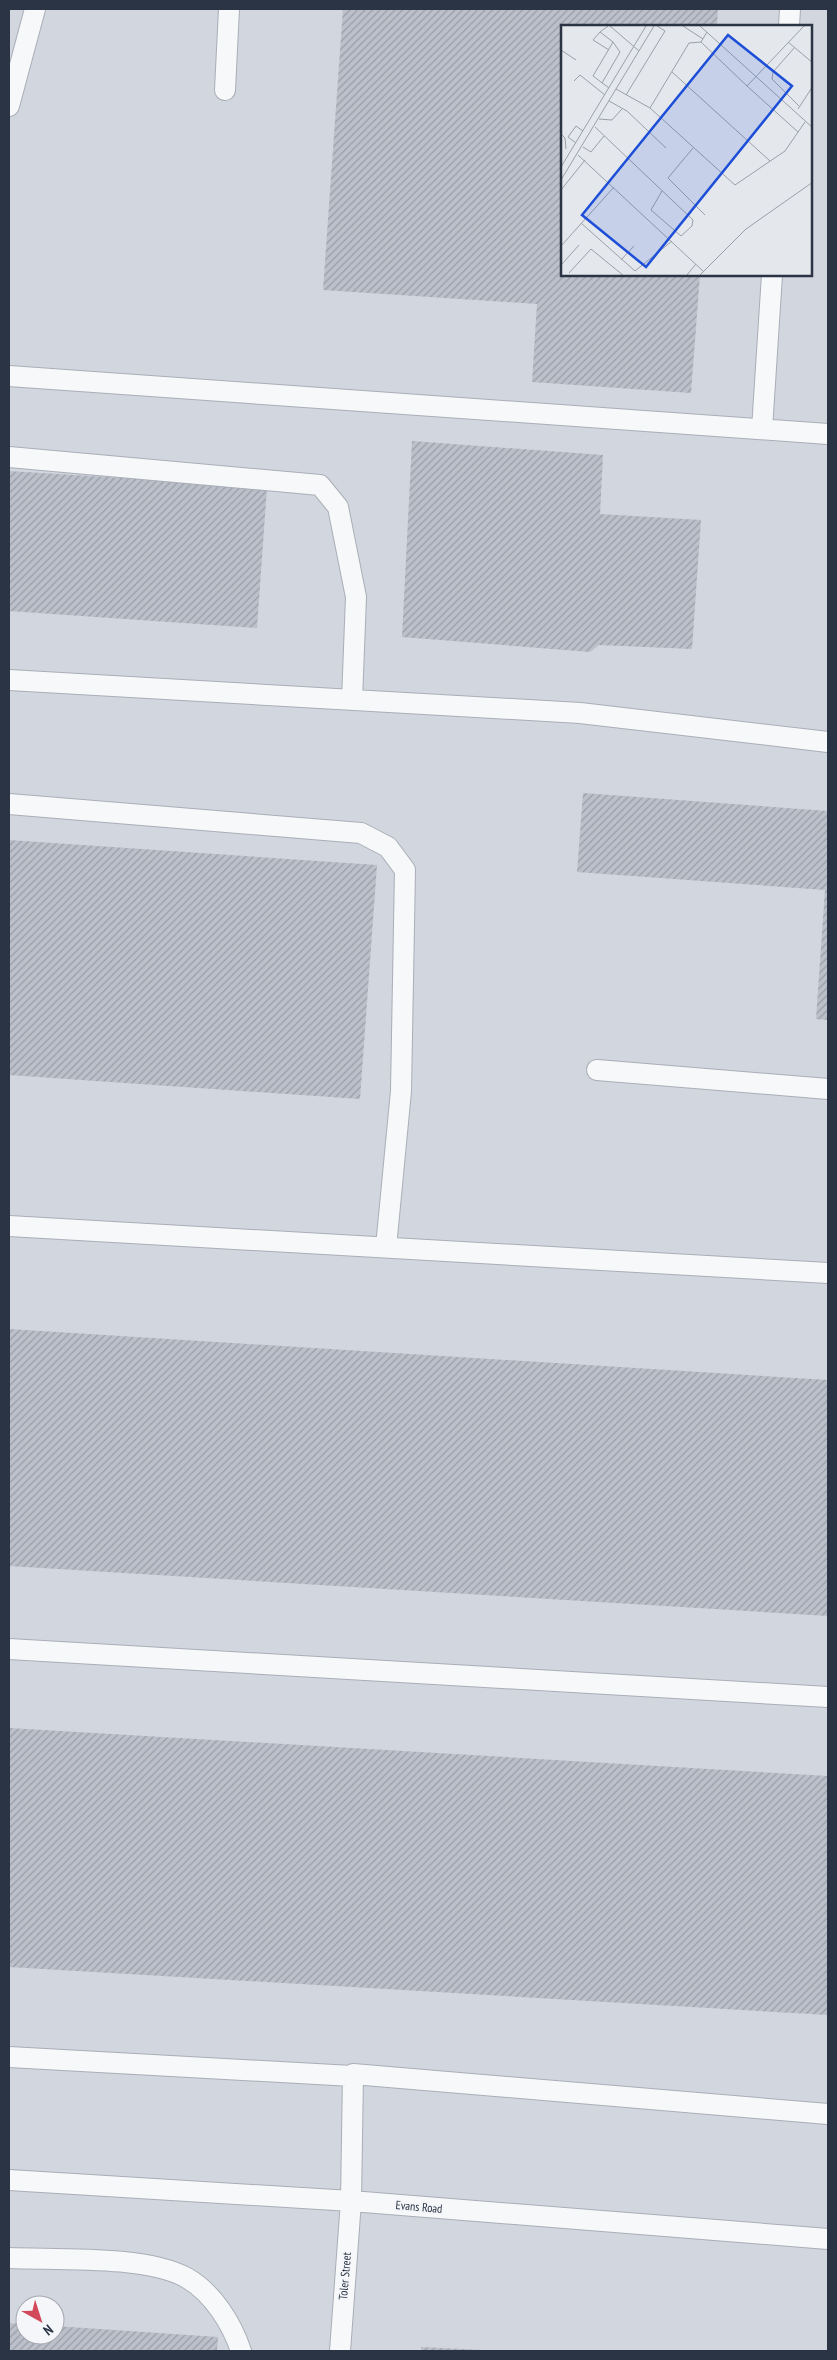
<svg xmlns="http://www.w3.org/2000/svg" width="837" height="2360" viewBox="0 0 837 2360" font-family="'PT Sans Narrow',sans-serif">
<defs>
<pattern id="building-hatch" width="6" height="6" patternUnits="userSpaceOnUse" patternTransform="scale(1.25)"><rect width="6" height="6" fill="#bbc0ca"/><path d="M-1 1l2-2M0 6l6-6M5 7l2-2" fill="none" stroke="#989da6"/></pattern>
</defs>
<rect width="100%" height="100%" fill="#e4e7ec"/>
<path fill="#d2d6de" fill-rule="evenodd" d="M 9,9 L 828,9 L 828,2351 L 9,2351 ZM 562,26 L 811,26 L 811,275 L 562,275 ZM 25,2305 L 55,2305 L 55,2335 L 25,2335 Z"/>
<path fill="url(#building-hatch)" d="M 343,9 L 718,9 L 717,26 L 562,26 L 562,275 L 700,275 L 691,393 L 532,382 L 537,304 L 323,290 Z
M 412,441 L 603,455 L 600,514 L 701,520 L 692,649 L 599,645 L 590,652 L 402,637 Z
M 9,471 L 267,487 L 257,628 L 9,611 Z
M 583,793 L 828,811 L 828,1020 L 816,1019 L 825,890 L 577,872 Z
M 9,840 L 377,865 L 360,1099 L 9,1075 Z
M 9,1329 L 828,1380 L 828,1616 L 9,1566 Z
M 9,1728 L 828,1776 L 828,2015 L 9,1967 Z
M 9,2323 L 25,2324 L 25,2335 L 55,2335 L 55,2326 L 218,2337 L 217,2351 L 9,2351 Z
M 421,2347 L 484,2350 L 484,2351 L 421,2351 Z"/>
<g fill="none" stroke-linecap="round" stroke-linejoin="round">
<g stroke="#a9aeb7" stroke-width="22">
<path id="service" d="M 789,26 L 790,9
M 225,90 L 229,9
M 9,106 L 35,9
M 9,376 L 828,434
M 762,429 L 772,275
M 9,457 L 320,485 L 338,507 L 356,597 L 352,700
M 9,680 L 580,713 L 828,742
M 9,804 L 361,833 L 388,847 L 405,870 L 401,1091 L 386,1247
M 597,1070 L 828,1089
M 9,1226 L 828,1273
M 9,1649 L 828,1697
M 9,2057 L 352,2076
M 9,2180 L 351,2201 L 828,2239
M 9,2258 C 57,2260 146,2255 187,2278 C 213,2293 232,2324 241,2351
M 340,2351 L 351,2201 L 353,2074 L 828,2114"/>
</g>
<use href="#service" stroke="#f7f8fa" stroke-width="20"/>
</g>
<g text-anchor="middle" stroke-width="4" stroke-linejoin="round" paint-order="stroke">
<g font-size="12" fill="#2b3445" stroke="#f4f6f9">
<text transform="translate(419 2207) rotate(5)" y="4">Evans Road</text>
<text transform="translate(345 2276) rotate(-85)" y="4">Toler Street</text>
</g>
</g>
<g transform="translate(561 25)">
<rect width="251" height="251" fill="#e4e7ec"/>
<path fill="none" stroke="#9a9fa9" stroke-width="1" d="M 47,1 L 39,7 L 52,17 L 32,51 L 48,63M 49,1 L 78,26M 122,1 L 142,14M 139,1 L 252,103M 39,7 L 32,15 L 48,25M 146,7 L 140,17 L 186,61 L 243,1M 227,17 L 252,38M 234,22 L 212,47 L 211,54 L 238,81M 0,25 L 15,35M 111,47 L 209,136M 13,56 L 19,50 L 44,70M 41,58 L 59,27 L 52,17M 186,61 L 237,107M 55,64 L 89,83 L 174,160 L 224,126 L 244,97M 65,70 L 104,6 L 96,1M 48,76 L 66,86 L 105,123M 89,83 L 128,18 L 140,17M 237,84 L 252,61M 38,94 L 51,95 L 61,84M 34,102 L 132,195 L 131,201 L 120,211 L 90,185 L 101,166M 0,109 L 4,113 L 5,124M 15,118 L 7,112 L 15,101 L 22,106M 22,122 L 30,127 L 43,111M 132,123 L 107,153 L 144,190M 17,130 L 142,246M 0,142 L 85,1M 0,155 L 93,1M 0,165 L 24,135M 20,198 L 74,246 L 111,216M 0,221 L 53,162M 60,235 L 73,221M 1,239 L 18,220M 8,248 L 30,224 L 63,251M 125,251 L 135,239M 138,251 L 185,204 L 252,157"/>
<path fill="#1d4ed8" fill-opacity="0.15" stroke="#1d4ed8" stroke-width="2.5" d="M 167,10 L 231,61 L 85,242 L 21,190 Z"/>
<rect width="251" height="251" fill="none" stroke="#2b3445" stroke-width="2.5"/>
</g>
<rect width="837" height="2360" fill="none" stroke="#2b3445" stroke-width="20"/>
<g transform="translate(40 2320) rotate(141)"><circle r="24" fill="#f4f6f9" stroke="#a4a8b1"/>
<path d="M0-4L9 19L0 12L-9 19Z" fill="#d1495b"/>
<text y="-8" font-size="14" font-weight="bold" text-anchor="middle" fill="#2b3445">N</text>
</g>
</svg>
